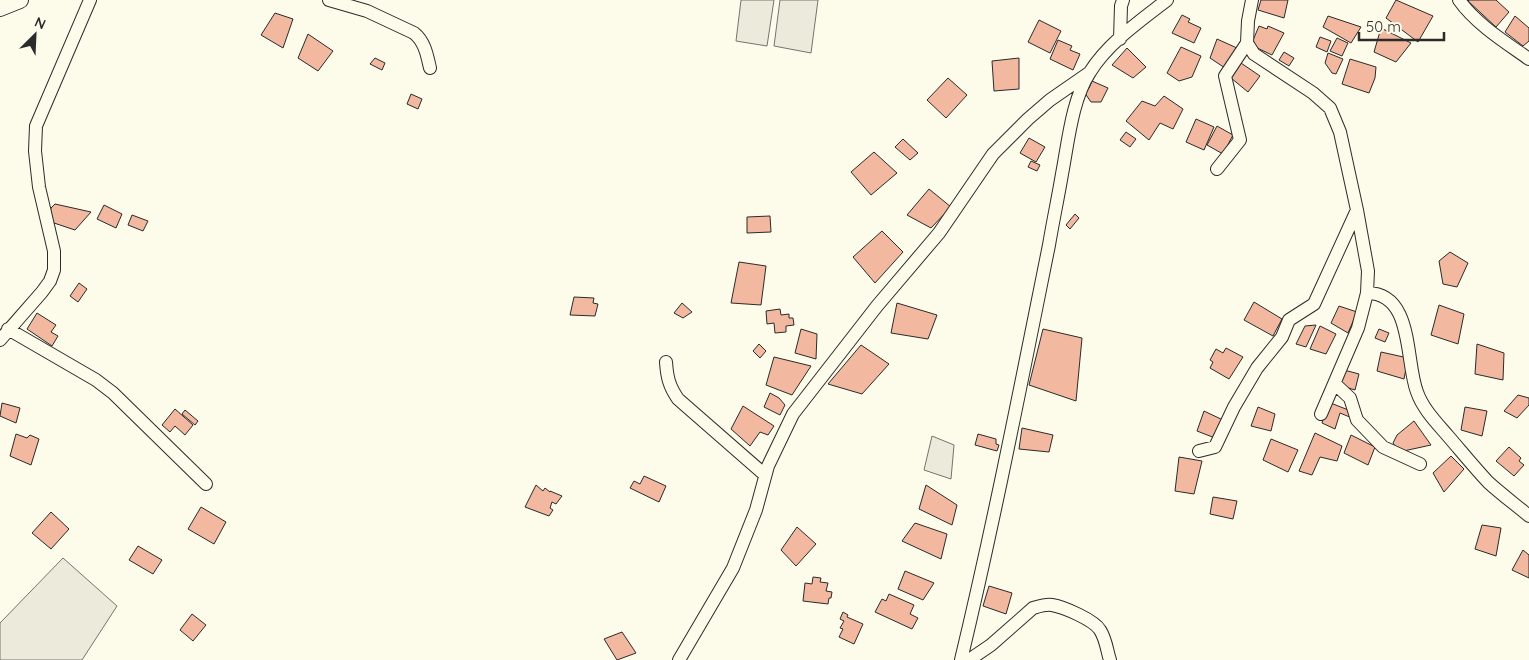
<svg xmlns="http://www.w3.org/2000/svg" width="1529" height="660" viewBox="0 0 1529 660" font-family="Quicksand,sans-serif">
<rect width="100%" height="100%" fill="#fdfbea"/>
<path fill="#ecebdb" stroke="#74746e" d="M 741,0 L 774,0 L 767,46 L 736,41 Z
M 780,0 L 818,0 L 811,53 L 774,46 Z
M 932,436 L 954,445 L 951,479 L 924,470 Z
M 63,558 L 117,606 L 82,660 L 0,660 L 0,623 Z"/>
<path fill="#f2b8a0" stroke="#2b2b2b" d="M 1261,0 L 1288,0 L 1284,18 L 1258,10 Z
M 1396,0 L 1433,16 L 1418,42 L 1386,18 Z
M 1469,0 L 1496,0 L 1509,12 L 1496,27 L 1468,1 Z
M 275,13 L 293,19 L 283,48 L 261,35 Z
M 1182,15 L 1190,19 L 1188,22 L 1201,28 L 1194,43 L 1172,33 Z
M 1328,16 L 1361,27 L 1351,43 L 1323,27 Z
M 1515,16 L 1529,28 L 1529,41 L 1523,46 L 1505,32 Z
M 1039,20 L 1061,31 L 1050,53 L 1028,42 Z
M 1259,26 L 1267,29 L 1268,26 L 1284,33 L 1272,55 L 1251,45 Z
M 1381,28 L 1411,43 L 1396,62 L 1374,52 Z
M 308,34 L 333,51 L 318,71 L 298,58 Z
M 1320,37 L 1331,41 L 1327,52 L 1316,47 Z
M 1337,38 L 1348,43 L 1342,56 L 1330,51 Z
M 1217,39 L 1237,48 L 1228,70 L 1210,58 Z
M 1058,40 L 1072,46 L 1070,50 L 1080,54 L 1073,70 L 1050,59 Z
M 1181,47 L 1201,56 L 1192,77 L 1179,81 L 1167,73 Z
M 1127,48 L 1146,67 L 1133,78 L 1112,65 Z
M 1284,52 L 1294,58 L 1289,66 L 1279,60 Z
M 1328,53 L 1343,59 L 1336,74 L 1332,73 L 1325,63 Z
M 375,58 L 385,63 L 382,70 L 370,64 Z
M 1019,58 L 1019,89 L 994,91 L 992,61 Z
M 1350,59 L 1376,67 L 1375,78 L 1369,93 L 1342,84 Z
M 1241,63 L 1260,76 L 1248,92 L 1231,78 Z
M 948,78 L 967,95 L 946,118 L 927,100 Z
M 1092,81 L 1108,88 L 1101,102 L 1091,102 L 1084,92 L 1087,86 L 1089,88 Z
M 411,94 L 422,99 L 418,109 L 407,104 Z
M 1164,96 L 1183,109 L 1173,129 L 1160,123 L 1149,140 L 1126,121 L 1142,101 L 1155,106 Z
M 1196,119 L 1214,127 L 1204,150 L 1186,142 Z
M 1217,126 L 1233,135 L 1223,154 L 1207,145 Z
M 1126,132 L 1136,139 L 1130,147 L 1120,140 Z
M 1029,138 L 1045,147 L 1036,162 L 1020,153 Z
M 903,139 L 918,153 L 910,160 L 895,147 Z
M 874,152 L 897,173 L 871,195 L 851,172 Z
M 1031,161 L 1040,165 L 1037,171 L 1028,167 Z
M 929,189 L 951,207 L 931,228 L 907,215 Z
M 55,204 L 91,212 L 75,230 L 48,221 L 51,208 Z
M 104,205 L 122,214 L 116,228 L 97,219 Z
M 1075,214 L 1079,218 L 1070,229 L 1066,225 Z
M 132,215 L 148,221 L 143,231 L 128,225 Z
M 770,216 L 771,232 L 747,233 L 747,217 Z
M 882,231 L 903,252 L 875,283 L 853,257 Z
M 1450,252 L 1468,263 L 1457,287 L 1443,284 L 1439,261 Z
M 739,262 L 766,266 L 761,305 L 731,303 Z
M 79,283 L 87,289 L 78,302 L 70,296 Z
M 574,297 L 594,298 L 593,303 L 598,304 L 595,316 L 570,315 Z
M 1254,302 L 1282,319 L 1273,336 L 1244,320 Z
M 682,303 L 692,312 L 683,318 L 674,313 Z
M 897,303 L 937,315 L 928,339 L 891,333 Z
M 1439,305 L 1464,314 L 1458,344 L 1431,335 Z
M 1339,306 L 1357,312 L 1348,333 L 1331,323 Z
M 780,309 L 781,315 L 789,314 L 789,318 L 793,318 L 794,325 L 786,326 L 786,332 L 775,333 L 774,323 L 767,324 L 766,311 Z
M 37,313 L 56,325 L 51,332 L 58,336 L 52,346 L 27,329 Z
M 1316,325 L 1306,347 L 1296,344 L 1305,326 Z
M 1320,326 L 1336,334 L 1326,354 L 1310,349 Z
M 801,329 L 817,334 L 816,359 L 795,353 Z
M 1043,329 L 1082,338 L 1076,401 L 1029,385 Z
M 1379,329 L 1389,333 L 1385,342 L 1375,338 Z
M 759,344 L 766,351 L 760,358 L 753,351 Z
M 1477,344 L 1504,353 L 1503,380 L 1475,374 Z
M 861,345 L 889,364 L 862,394 L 828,384 Z
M 1226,348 L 1243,357 L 1229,379 L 1210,368 L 1213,362 L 1210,360 L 1216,349 L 1223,353 Z
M 1381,352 L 1408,358 L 1404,379 L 1377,371 Z
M 774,357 L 811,366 L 792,395 L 766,385 Z
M 1344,370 L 1359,374 L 1355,390 L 1339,385 Z
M 770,393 L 779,398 L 785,405 L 780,415 L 764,407 Z
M 1518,395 L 1529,398 L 1529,405 L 1517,418 L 1504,411 Z
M 1328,402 L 1351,411 L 1352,418 L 1340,413 L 1335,429 L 1322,423 Z
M 2,403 L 20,408 L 16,423 L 0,416 Z
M 743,406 L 774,426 L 768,435 L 760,432 L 750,446 L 731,429 Z
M 1258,407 L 1275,414 L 1271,431 L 1251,426 Z
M 1465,407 L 1487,411 L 1482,436 L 1461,430 Z
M 175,409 L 193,425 L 185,435 L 175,426 L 170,432 L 162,425 Z
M 185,410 L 198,421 L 195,425 L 182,414 Z
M 1204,411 L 1223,420 L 1215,438 L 1197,431 Z
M 1414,421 L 1431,445 L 1399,452 L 1393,443 L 1397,435 Z
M 1022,428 L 1053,435 L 1049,452 L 1019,449 Z
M 1315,433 L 1342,446 L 1337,461 L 1320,457 L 1312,475 L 1299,471 Z
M 16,434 L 27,438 L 30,435 L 39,439 L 31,465 L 10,456 Z
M 978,434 L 996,439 L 996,444 L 999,445 L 997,451 L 975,445 Z
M 1351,435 L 1375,447 L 1368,465 L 1344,453 Z
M 1271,439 L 1298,450 L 1288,472 L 1263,460 Z
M 1509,447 L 1521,458 L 1519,461 L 1524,465 L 1514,476 L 1496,461 Z
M 1451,456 L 1464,469 L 1444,492 L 1433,473 Z
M 1179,457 L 1202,461 L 1194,494 L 1175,491 Z
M 644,476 L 666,486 L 659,502 L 630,488 L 634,481 L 640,484 Z
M 536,485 L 543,491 L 545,488 L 550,492 L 550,491 L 562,496 L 556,504 L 552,502 L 550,508 L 553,510 L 549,516 L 525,507 Z
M 926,485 L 957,505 L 952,525 L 919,509 Z
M 1213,497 L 1237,501 L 1233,519 L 1210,514 Z
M 201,507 L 226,522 L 214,544 L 188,529 Z
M 51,512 L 69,529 L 51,549 L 32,533 Z
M 915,523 L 947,534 L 941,559 L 902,541 Z
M 1482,525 L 1501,528 L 1496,556 L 1475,549 Z
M 797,527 L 816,544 L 796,566 L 781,550 Z
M 138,546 L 162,560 L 153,574 L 129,560 Z
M 1523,550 L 1529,555 L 1529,578 L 1512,570 Z
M 905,571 L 934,583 L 923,600 L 898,589 Z
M 813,577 L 821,578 L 820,582 L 828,583 L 826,591 L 832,592 L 831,598 L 829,598 L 828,604 L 803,601 L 805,583 L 812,584 Z
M 989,586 L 1012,593 L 1006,614 L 983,606 Z
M 889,594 L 914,605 L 910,614 L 918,618 L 912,629 L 875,612 L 882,599 L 886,601 Z
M 843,612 L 848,615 L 847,617 L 863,624 L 854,644 L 839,637 L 843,629 L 840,628 L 844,621 L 840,619 Z
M 192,614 L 206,625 L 193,641 L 180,630 Z
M 622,632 L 636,653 L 617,660 L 604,639 Z"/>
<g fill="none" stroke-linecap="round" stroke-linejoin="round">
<g stroke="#2b2b2b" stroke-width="14">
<path id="minor" d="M 329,0 L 367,11 L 414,33 C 425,42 427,55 430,68
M 1252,0 L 1248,21 L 1247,43 L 1254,54 L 1313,93 L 1330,108 L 1340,132 L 1357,210 L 1368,271 L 1367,293 L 1358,328 L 1321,414
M 1459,0 C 1476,24 1505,42 1529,59
M 1120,39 L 1121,6 L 1123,0
M 1217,169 L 1240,140 L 1225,76 L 1247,43
M 1367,293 C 1414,293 1405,361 1417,392 C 1423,409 1436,422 1448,436 C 1461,451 1474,467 1488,482 C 1501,494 1516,505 1529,516
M 8,329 L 96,380 L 113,393 L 206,484
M 0,340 L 42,292 L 50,281 L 54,270 L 54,251 L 39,187 L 35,151 L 36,126 L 90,0
M 666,362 C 667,377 669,386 678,399 L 765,475
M 1335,384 L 1350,398 L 1357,420 L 1383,447 L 1420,464
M 1199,451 L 1215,447 L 1234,407 L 1257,368 L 1282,337 L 1289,320 L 1314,304 L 1357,210
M 679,660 L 733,568 L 756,510 L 768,466 L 793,414 L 877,306 L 939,233 L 993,154 L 1028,119 L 1050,100 L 1089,73
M 961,660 C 994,522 1021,384 1049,245 C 1053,221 1058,198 1062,174 C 1068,143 1072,99 1090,72 C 1108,43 1140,21 1167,0
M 969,660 L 991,645 L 1033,608 C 1040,606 1046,604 1052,605 C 1064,607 1094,620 1100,630 C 1106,639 1107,651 1110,660"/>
</g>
<g stroke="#2b2b2b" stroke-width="18">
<path id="major" d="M 0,8 L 20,0"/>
</g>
<use href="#minor" stroke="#fdfbea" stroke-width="12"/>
<use href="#major" stroke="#fdfbea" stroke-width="16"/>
</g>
<g transform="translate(35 35) rotate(24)" stroke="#fdfbea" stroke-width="4" paint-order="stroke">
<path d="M0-4L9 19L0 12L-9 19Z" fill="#2b2b2b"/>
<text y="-8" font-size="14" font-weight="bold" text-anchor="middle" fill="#2b2b2b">N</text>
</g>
<path d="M1359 32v8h85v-8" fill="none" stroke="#2b2b2b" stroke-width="2.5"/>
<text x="1366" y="32" font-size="15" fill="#2b2b2b" stroke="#fdfbea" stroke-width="4" paint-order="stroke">50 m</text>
</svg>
